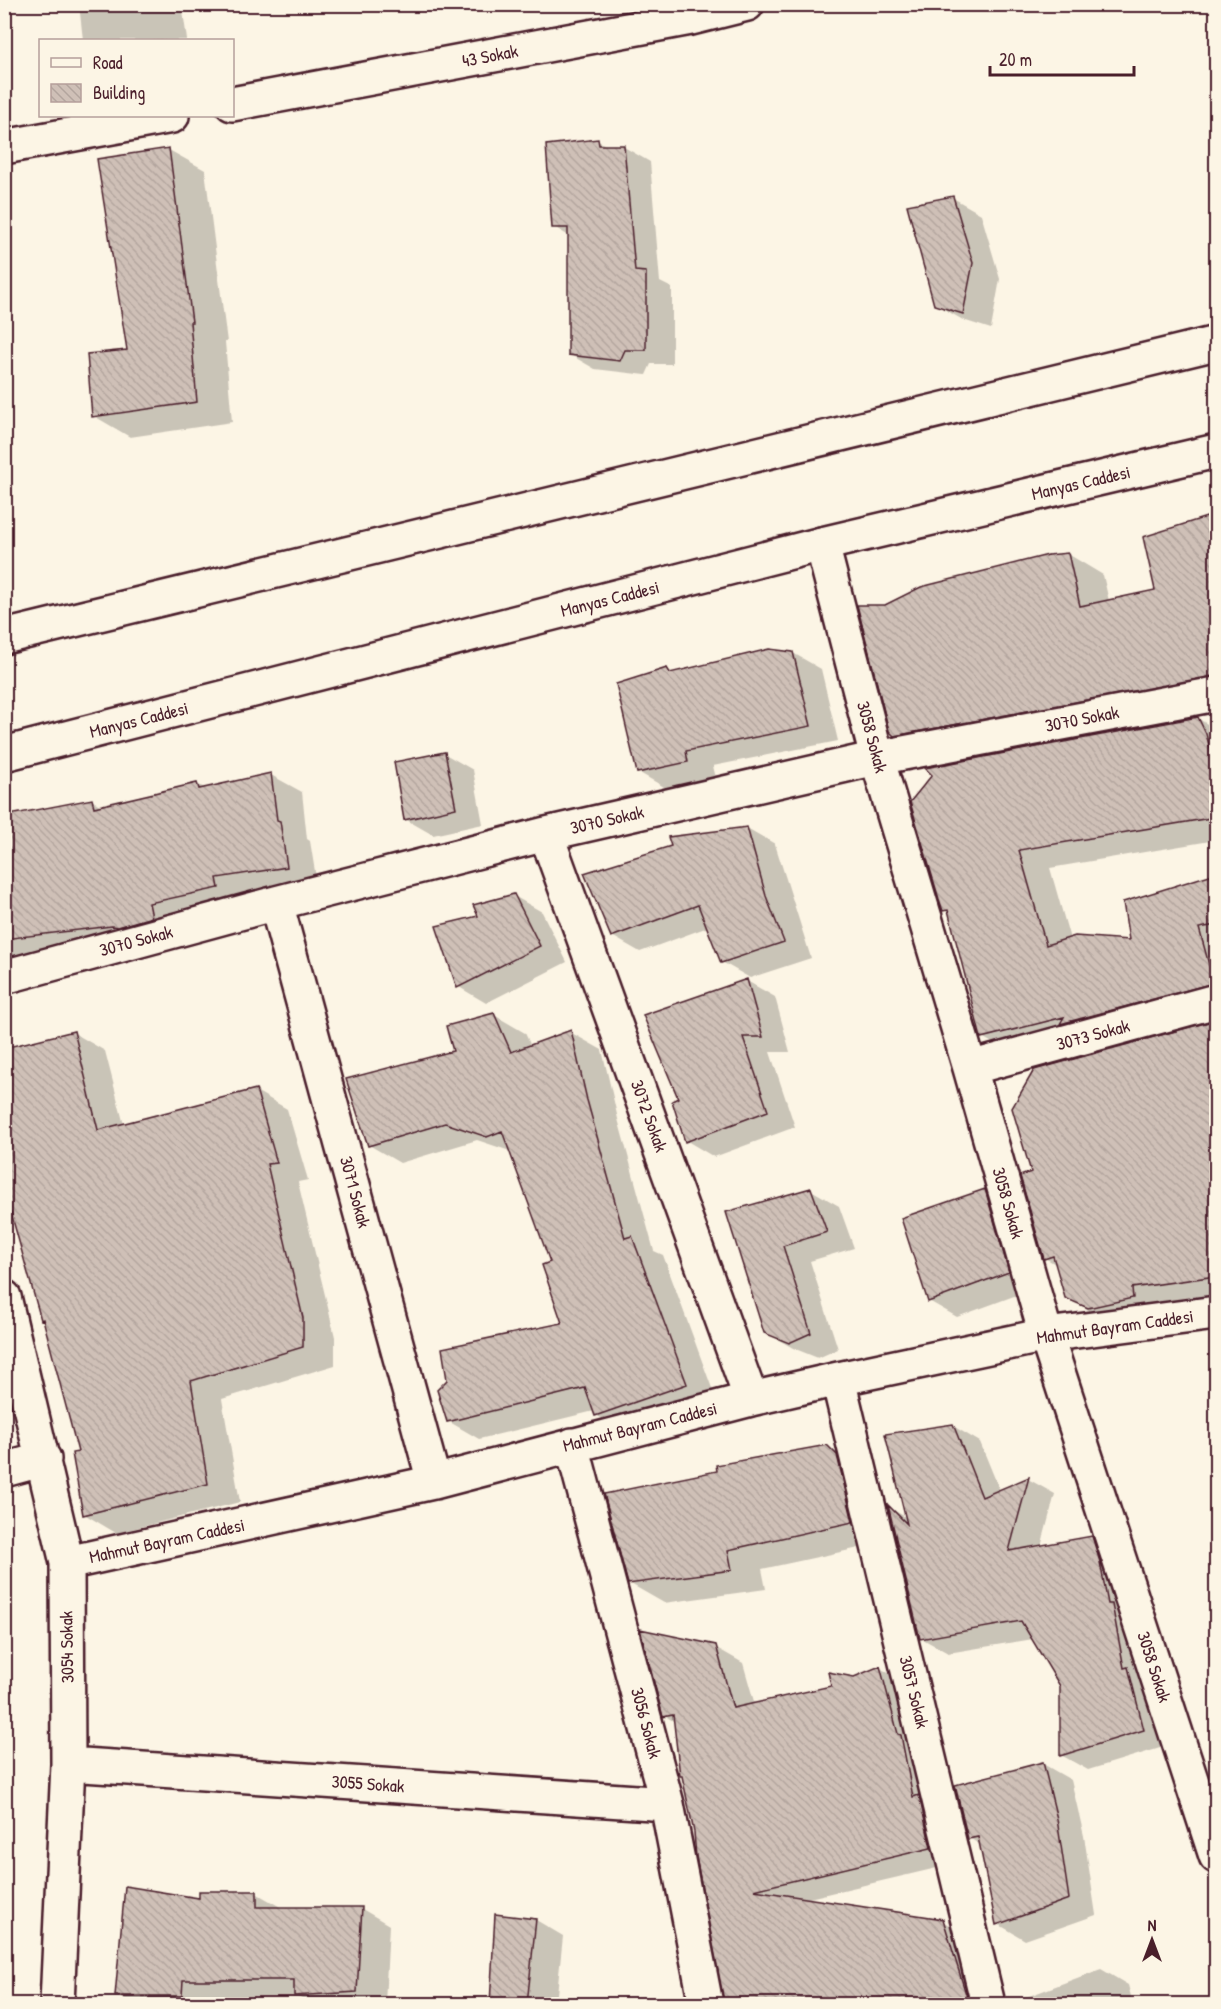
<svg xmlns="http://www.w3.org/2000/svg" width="1221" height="2009" viewBox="0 0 1221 2009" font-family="'Patrick Hand',sans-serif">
<defs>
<pattern id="building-back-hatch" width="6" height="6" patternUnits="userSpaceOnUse" patternTransform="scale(1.5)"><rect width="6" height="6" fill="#cfc0b7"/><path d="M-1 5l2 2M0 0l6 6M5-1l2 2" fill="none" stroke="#b3a59e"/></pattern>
</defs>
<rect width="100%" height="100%" fill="#fcf5e5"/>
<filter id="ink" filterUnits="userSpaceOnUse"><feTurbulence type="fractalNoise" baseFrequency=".0167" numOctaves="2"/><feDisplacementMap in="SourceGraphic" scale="12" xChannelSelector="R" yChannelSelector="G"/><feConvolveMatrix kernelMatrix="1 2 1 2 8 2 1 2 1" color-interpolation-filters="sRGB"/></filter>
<g filter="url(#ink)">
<path fill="#0003" d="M 79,4 L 182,4 L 187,40 L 83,40 Z
M 598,141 L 609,147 L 624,147 L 650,162 L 660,282 L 672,288 L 672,364 L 651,364 L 646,375 L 595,369 L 569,354 L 569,236 L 554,227 Z
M 169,150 L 205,170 L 227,342 L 225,342 L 232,422 L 130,437 L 94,416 L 129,352 Z
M 953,198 L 981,214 L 1000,279 L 991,329 L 963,320 L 935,304 Z
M 1216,518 L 1216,702 L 931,755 L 895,734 L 885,607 L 1068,554 L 1103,575 L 1109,601 L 1156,591 L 1201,521 Z
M 793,653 L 821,669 L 838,741 L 713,766 L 716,778 L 666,788 L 638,772 L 667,669 L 675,674 Z
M 1197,718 L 1216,729 L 1216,840 L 1050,868 L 1070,939 L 1131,941 L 1124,903 L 1216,875 L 1216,1008 L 1014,1055 L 982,1037 L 949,913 L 944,910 L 940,899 Z
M 445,754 L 473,770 L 483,824 L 433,835 L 405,819 Z
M 271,775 L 302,792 L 307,839 L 310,841 L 317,884 L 4,968 L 4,820 L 92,800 L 103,807 L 197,784 L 206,789 Z
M 747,828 L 775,844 L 811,958 L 750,978 L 722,962 L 708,927 L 640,952 L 612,936 Z
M 514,896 L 542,912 L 567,962 L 486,1003 L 459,987 L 438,927 L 480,917 Z
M 747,981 L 775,997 L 790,1052 L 770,1052 L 795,1127 L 714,1157 L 687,1141 L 680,1099 Z
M 494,1015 L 525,1033 L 531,1046 L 570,1032 L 602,1050 L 618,1119 L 654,1251 L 663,1255 L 717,1402 L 627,1433 L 596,1415 L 594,1411 L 479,1439 L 448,1421 L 564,1324 L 552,1263 L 510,1151 L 477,1140 L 400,1163 L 369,1145 L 454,1052 Z
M 1216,1021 L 1216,1302 L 1103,1318 L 1066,1297 L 1057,1265 L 1045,1258 L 1033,1173 L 1035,1071 Z
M 74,1033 L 105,1051 L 124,1125 L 256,1091 L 287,1109 L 308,1180 L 298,1182 L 335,1337 L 335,1365 L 222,1399 L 240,1502 L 116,1533 L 84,1514 L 80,1453 L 45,1321 L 42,1319 L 13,1215 L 10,1213 Z
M 811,1190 L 839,1206 L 854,1248 L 810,1261 L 838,1349 L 818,1358 L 793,1348 L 765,1332 L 728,1213 Z
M 985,1190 L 1012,1206 L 1036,1288 L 957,1317 L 929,1301 Z
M 953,1426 L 980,1442 L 1000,1491 L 1028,1479 L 1055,1494 L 1041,1547 L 1092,1538 L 1119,1553 L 1170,1745 L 1088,1770 L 1061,1755 L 1061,1686 L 1033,1639 L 948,1653 L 921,1638 L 890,1508 L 907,1518 Z
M 826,1446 L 861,1466 L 887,1542 L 762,1569 L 766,1589 L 664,1603 L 629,1583 L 719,1472 Z
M 715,1647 L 743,1663 L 755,1705 L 833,1687 L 880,1668 L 907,1684 L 958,1863 L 805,1899 L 942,1921 L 970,1937 L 991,2004 L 729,2004 L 675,1722 L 665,1716 Z
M 1043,1764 L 1071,1780 L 1084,1836 L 1096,1915 L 1025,1940 L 998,1924 L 981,1845 L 969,1838 Z
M 256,1893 L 284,1909 L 362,1909 L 389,1925 L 385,2004 L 311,2004 L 296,1996 L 210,1996 L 210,2004 L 133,2004 L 116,1995 Z
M 496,1915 L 536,1920 L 563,1936 L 556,2004 L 492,2004 Z
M 1101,1969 L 1128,1985 L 1133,2004 L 1008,2004 Z"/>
<path fill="url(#building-back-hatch)" stroke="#4a1f2b" stroke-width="1.5" d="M 598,139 L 599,145 L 624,145 L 635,271 L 646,272 L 646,350 L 625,350 L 620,361 L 568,355 L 568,228 L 552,228 L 546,145 Z
M 169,148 L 192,322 L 190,322 L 197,402 L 92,417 L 87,354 L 127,350 L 97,159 Z
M 953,196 L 973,263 L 963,314 L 934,305 L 907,205 Z
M 1216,514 L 1216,676 L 894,736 L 889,731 L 857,605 L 885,605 L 921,587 L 1048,555 L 1068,553 L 1080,606 L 1155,590 L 1143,537 Z
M 769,649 L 793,652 L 811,726 L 686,751 L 688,762 L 637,773 L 616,684 L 667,668 L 670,673 Z
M 1198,717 L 1206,734 L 1216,769 L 1216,817 L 1019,850 L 1046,945 L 1075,936 L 1129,940 L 1123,902 L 1216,873 L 1216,925 L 1199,928 L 1214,983 L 1060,1024 L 1064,1017 L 981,1038 L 948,910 L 943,911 L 939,899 L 910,802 L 932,775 L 925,768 Z
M 445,752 L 456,808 L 404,820 L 394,762 Z
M 271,773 L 277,820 L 280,821 L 287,867 L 217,878 L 219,888 L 149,903 L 152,917 L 117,927 L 112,926 L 4,939 L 4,816 L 92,799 L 94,807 L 197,783 L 199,789 Z
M 747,827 L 766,896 L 784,942 L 721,963 L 698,905 L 611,937 L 584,873 L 671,846 L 668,837 Z
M 514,894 L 540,946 L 457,988 L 436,926 L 478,916 L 473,905 Z
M 747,979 L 763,1037 L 743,1037 L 768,1111 L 685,1142 L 672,1101 L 678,1098 L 643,1015 Z
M 494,1013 L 511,1052 L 571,1030 L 587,1100 L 625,1238 L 632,1236 L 687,1384 L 595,1416 L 585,1388 L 447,1422 L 437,1390 L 447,1380 L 442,1348 L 562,1323 L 542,1265 L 550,1262 L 502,1131 L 487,1137 L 445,1123 L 368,1146 L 346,1079 L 453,1051 L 446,1026 Z
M 1216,1020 L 1216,1276 L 1132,1288 L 1133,1298 L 1088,1308 L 1065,1298 L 1053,1256 L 1044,1259 L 1020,1176 L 1031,1172 L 1012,1108 L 1034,1070 Z
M 74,1031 L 98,1130 L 256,1089 L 277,1163 L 267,1164 L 303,1318 L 303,1347 L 191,1381 L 208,1484 L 83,1515 L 72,1453 L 78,1452 L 43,1319 L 41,1320 L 11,1213 L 4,1215 L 4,1048 Z
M 811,1188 L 827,1232 L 783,1246 L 811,1333 L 789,1343 L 764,1333 L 726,1212 Z
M 985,1189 L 1009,1272 L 928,1302 L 901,1218 Z
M 953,1424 L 982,1497 L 1029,1477 L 1009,1551 L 1092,1536 L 1100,1562 L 1108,1604 L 1112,1604 L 1124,1668 L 1128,1667 L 1144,1730 L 1060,1756 L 1060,1686 L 1021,1621 L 920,1639 L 888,1505 L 907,1524 L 885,1434 Z
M 827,1445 L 837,1455 L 853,1522 L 728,1550 L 732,1570 L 628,1584 L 604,1494 L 717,1471 L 716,1465 Z
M 640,1629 L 716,1645 L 733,1708 L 831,1686 L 828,1672 L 854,1677 L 880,1666 L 898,1734 L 901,1735 L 913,1797 L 919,1795 L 931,1848 L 754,1890 L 943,1919 L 969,2004 L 724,2004 L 696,1857 L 694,1832 L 682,1776 L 680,1776 L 673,1715 L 663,1717 Z
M 1043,1762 L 1057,1819 L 1069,1899 L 996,1925 L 978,1837 L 968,1839 L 955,1785 Z
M 125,1886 L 199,1898 L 199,1891 L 257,1891 L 257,1907 L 362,1907 L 357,1992 L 294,1996 L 294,1980 L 183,1980 L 182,1996 L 115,1996 Z
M 495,1914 L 536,1919 L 527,2004 L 490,2004 Z"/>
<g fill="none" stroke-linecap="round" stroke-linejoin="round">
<g stroke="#4a1f2b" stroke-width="38">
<path id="street" d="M 232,104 L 691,18 L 747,4
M 4,147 L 172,116
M 822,544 L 877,758 L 970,1068 L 1046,1335 L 1216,1856
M 546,834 L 751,1399
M 276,903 L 434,1482
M 4,977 L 276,903 L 546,834 L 877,758 L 1216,694
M 970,1068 L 1216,1001
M 4,1297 L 67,1563 L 68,1764 L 57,2004
M 838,1379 L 988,2004
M 572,1445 L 667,1804 L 706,2004
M 4,1470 L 44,1459
M 67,1563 L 434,1482 L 751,1399 L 838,1379 L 1046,1335 L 1216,1313
M 68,1764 L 667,1804"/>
</g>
<g stroke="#4a1f2b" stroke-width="38">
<path id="secondary" d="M 4,637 L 1216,343
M 4,754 L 822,544 L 1216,451"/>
</g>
<use href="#street" stroke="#fcf5e5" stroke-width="33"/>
<use href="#secondary" stroke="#fcf5e5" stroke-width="33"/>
</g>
</g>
<g text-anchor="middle" stroke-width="6" stroke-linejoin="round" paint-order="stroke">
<g font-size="18" fill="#4a1f2b" stroke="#fcf5e5">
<text transform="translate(490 56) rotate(-11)" y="6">43 Sokak</text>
<text transform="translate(1081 483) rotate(-13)" y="6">Manyas Caddesi</text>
<text transform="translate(610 599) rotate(-14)" y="6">Manyas Caddesi</text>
<text transform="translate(1082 719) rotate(-11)" y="6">3070 Sokak</text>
<text transform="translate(139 720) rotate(-14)" y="6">Manyas Caddesi</text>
<text transform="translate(872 737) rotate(75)" y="6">3058 Sokak</text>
<text transform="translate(607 820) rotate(-13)" y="6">3070 Sokak</text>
<text transform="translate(136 941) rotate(-15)" y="6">3070 Sokak</text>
<text transform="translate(1093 1035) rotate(-15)" y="6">3073 Sokak</text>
<text transform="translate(649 1116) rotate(70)" y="6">3072 Sokak</text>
<text transform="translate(355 1192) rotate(75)" y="6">3071 Sokak</text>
<text transform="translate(1008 1203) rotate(74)" y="6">3058 Sokak</text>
<text transform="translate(1115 1327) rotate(-8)" y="6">Mahmut Bayram Caddesi</text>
<text transform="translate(640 1427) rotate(-14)" y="6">Mahmut Bayram Caddesi</text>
<text transform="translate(167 1541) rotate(-12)" y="6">Mahmut Bayram Caddesi</text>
<text transform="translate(67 1647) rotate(-91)" y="6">3054 Sokak</text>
<text transform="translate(1154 1667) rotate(72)" y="6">3058 Sokak</text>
<text transform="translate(914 1692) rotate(76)" y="6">3057 Sokak</text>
<text transform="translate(646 1723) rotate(75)" y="6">3056 Sokak</text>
<text transform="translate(368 1784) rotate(4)" y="6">3055 Sokak</text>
</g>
</g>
<rect width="1221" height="2009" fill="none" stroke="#fcf5e5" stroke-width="24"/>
<rect x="12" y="12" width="1197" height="1985" fill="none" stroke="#4a1f2b" stroke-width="2" filter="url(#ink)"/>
<rect x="39" y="39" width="195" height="78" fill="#fcf5e5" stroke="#b59f9b" stroke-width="1.5"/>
<rect x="51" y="58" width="30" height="9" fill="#fcf5e5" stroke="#b59f9b" stroke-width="1.5"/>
<text x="93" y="69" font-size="18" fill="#4a1f2b">Road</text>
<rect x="51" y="84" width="30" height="18" fill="url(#building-back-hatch)" stroke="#b59f9b" stroke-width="1.5"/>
<text x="93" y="99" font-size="18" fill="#4a1f2b">Building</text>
<g transform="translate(1152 1940)" stroke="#fcf5e5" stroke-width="4.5" paint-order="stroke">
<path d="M0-4.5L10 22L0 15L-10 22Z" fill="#4a1f2b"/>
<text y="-9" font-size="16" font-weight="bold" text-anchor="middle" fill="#4a1f2b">N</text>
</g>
<path d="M990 66v9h144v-9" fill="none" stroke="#4a1f2b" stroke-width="3"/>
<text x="999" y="66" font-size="18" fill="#4a1f2b" stroke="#fcf5e5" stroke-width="4.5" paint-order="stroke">20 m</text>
</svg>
